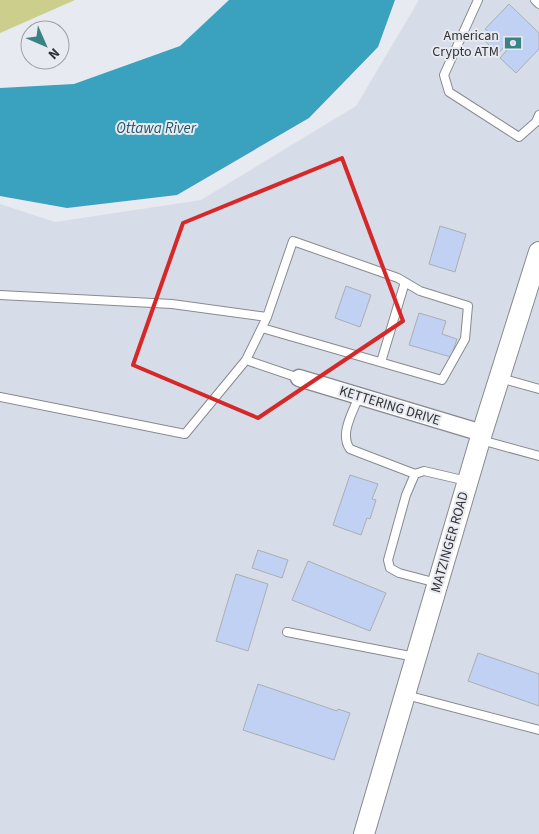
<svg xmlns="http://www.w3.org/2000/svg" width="539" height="834" viewBox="0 0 539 834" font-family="'Source Sans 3',sans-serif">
<rect width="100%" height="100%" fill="#e7eaf0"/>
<path fill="#d7dde8" d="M 419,0 L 539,0 L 539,834 L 0,834 L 0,204 L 55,222 L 201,200 L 356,106 Z"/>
<path fill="#ccce8c" d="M 0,0 L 75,0 L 0,33 Z"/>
<path fill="#3aa1bf" d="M 229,0 L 395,0 L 378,47 L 309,118 L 177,195 L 67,208 L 0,196 L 0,88 L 74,84 L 180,46 Z"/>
<path fill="#c0d1f3" stroke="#abaeb3" d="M 509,4 L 539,33 L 539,49 L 516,73 L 500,58 L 507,50 L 504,47 L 498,54 L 482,38 L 489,32 L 485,29 Z
M 440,226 L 466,234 L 455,272 L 429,264 Z
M 346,286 L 371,295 L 360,327 L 335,318 Z
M 419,313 L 446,321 L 442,334 L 457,339 L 451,357 L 409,345 Z
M 350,475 L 378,484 L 372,499 L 376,500 L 370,519 L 367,518 L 361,535 L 333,525 Z
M 258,550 L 288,560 L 282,578 L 252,568 Z
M 308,561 L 386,593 L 370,631 L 292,600 Z
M 236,574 L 268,584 L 248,651 L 216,641 Z
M 478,653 L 539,674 L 539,706 L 468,681 Z
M 258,684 L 337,711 L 338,709 L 350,713 L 334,760 L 243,730 Z"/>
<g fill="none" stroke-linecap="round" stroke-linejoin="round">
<g stroke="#888a8f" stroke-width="10">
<path id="service" d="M 478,0 L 444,75 L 449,92 L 519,137 L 536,122 L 539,115
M 535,0 L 539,4
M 0,295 L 172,304 L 267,317
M 246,360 L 267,317 L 293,241 L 398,278 L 420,291 L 468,306 L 465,339 L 442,380 L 262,328
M 381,362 L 405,282
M 500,378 L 539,389
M 359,396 C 353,412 339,434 350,449 L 415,474
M 0,397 L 185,434 L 246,360 L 299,378
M 481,440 L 539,456
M 437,583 L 399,573 L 390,568 L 388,560 L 406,495 L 415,474 L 424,471 L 467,481
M 287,632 L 415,657
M 406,695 L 539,730"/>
</g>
<g stroke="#888a8f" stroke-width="19">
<path id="minor" d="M 299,378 L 482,433"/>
</g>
<g stroke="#888a8f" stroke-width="22">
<path id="tertiary" d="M 364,834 L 482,433 L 539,252"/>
</g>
<use href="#service" stroke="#fff" stroke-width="8"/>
<use href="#minor" stroke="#fff" stroke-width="16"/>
<use href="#tertiary" stroke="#fff" stroke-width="20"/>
</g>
<path fill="none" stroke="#d62828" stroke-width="4" stroke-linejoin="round" d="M 342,158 L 403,321 L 258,418 L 133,365 L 183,223 Z"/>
<defs>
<g id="bank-bare" transform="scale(1.35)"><path d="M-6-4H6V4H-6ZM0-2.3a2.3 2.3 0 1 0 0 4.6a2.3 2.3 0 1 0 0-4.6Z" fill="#3a8383" stroke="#e7eaf0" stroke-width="2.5" paint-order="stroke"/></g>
</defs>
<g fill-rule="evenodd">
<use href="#bank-bare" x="513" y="43"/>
</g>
<g text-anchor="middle" stroke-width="4" stroke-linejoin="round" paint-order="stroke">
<g font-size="14" fill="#323336" stroke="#e7eaf0" text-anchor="end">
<text x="499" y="40">American<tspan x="499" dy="16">Crypto ATM</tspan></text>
</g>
<g font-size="14" fill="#323336" stroke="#e7eaf0">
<text transform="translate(390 405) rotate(17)" y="5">KETTERING DRIVE</text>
<text transform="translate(449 542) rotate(-74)" y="5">MATZINGER ROAD</text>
</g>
<g font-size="15" font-style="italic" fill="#225969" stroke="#e7eaf0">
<text x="156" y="133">Ottawa River</text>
</g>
</g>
<g transform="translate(45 45) rotate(135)"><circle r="24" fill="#e7eaf0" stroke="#9fa1a6"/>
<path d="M0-4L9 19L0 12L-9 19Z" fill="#3a8383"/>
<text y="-8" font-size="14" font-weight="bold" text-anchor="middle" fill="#323336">N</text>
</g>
</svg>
